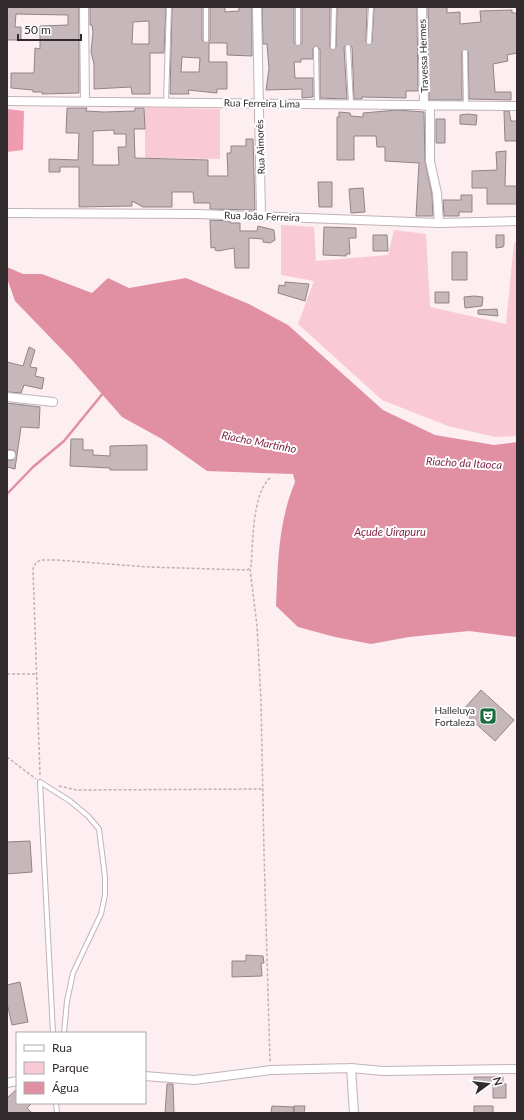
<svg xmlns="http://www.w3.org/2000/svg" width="524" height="1120" viewBox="0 0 524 1120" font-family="Lato,sans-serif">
<rect width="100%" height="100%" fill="#fdeef1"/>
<path fill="#f9cad5" d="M 145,107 L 220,109 L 220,159 L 145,158 Z
M 281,225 L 314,227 L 316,261 L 388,255 L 394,230 L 426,234 L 430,307 L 506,324 L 514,243 L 517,243 L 517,436 L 495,437 L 448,426 L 382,400 L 298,324 L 314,281 L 281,275 Z"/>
<path fill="#ef9cb1" d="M 7,109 L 24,111 L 23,150 L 7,152 Z"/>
<path fill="#e18fa3" d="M 7,267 L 23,274 L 42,274 L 92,293 L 108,278 L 129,288 L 186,278 L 249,304 L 288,325 L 383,410 L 435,435 L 494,445 L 517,442 L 517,637 L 469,631 L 409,637 L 371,644 L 335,637 L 298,627 L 276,606 C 278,562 278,523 295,482 L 293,474 L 207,471 L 162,439 L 122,417 L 72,360 L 15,301 L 7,278 Z"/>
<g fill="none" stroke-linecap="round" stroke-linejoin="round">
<path stroke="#e18fa3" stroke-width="2.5" d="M 7,494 L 33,467 L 64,441 L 104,392"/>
</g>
<path fill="#c6b8ba" stroke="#918487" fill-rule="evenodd" d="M 7,7 L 79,7 L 79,93 L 42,94 L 42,92 L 33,92 L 33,90 L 11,88 L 11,73 L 34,73 L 35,48 L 40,49 L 40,26 L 68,25 L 68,15 L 16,14 L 15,27 L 21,27 L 21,40 L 7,40 Z
M 90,7 L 166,7 L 164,53 L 150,53 L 150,94 L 132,94 L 131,87 L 94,89 L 94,64 L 91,52 L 93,32 L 92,25 L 90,25 ZM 149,21 L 149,44 L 132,44 L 133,22 Z
M 172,7 L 202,7 L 202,40 L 206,43 L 210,40 L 210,7 L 225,7 L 225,12 L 239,11 L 239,7 L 252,7 L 252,56 L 227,55 L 227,43 L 209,43 L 209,62 L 227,62 L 227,89 L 217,89 L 217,93 L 188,90 L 189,94 L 170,94 ZM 182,57 L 200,58 L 199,72 L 181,72 Z
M 262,7 L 294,7 L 294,43 L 298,46 L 302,43 L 302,7 L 330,7 L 330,47 L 333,50 L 336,47 L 337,7 L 367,7 L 366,42 L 369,45 L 372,42 L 374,7 L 417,7 L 418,91 L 406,91 L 406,98 L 362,97 L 362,99 L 354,99 L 352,47 L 348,44 L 344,47 L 347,99 L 320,98 L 320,49 L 316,46 L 313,48 L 313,59 L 301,59 L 301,62 L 294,62 L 295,78 L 313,78 L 313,97 L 302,98 L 302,89 L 266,90 L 269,69 L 267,44 L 263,44 Z
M 428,7 L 447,7 L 447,13 L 460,12 L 460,24 L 481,22 L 480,11 L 512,10 L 512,13 L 517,13 L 517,53 L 507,55 L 508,61 L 493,64 L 495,92 L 511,92 L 511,100 L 469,99 L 468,52 L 465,49 L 462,52 L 462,100 L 429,100 Z
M 67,108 L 87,108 L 86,111 L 104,112 L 135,111 L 135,108 L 144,108 L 145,129 L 134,129 L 135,158 L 208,160 L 208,176 L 228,176 L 227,153 L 231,153 L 231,146 L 246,146 L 246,139 L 253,139 L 255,210 L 210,209 L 210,203 L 194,203 L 193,192 L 172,192 L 172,207 L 143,207 L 132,201 L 132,206 L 79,207 L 79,167 L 60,167 L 60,172 L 49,172 L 49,159 L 78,160 L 79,133 L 66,133 ZM 114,130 L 114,134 L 126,134 L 126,147 L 118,147 L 119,165 L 93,165 L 93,131 Z
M 397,110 L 424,112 L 425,161 L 432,194 L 433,216 L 416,216 L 419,163 L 385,161 L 385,147 L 377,147 L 376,136 L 354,136 L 354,160 L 337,160 L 337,117 L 339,117 L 339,112 L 350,113 L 351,116 L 363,117 L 363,113 Z
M 504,111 L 509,111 L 511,121 L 517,121 L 517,141 L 505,141 Z
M 467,114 L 477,115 L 476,125 L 460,124 L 460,115 Z
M 436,119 L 445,119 L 445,143 L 436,143 Z
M 506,151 L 505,186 L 517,186 L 517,204 L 487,204 L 487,188 L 472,188 L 472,171 L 497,170 L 496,152 Z
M 318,182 L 332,182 L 332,207 L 319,207 Z
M 363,188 L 365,212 L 351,213 L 349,189 Z
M 461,195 L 472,195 L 472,212 L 459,212 L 459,216 L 444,216 L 443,200 L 461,200 Z
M 210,220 L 230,221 L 230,223 L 240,223 L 240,231 L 257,231 L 258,226 L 274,230 L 275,240 L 270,243 L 263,242 L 263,239 L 249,238 L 249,268 L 235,268 L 234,248 L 218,251 L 215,250 L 215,247 L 211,248 Z
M 324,227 L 356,228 L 356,238 L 349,238 L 350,254 L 346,254 L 346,256 L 323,255 Z
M 373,235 L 387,235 L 388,251 L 373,251 Z
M 496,235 L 504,235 L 504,245 L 503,247 L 496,248 Z
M 452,252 L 467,252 L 467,280 L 452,280 Z
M 285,282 L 309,284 L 305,301 L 278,293 L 279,285 L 285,286 Z
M 435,292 L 449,292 L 449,303 L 435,303 Z
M 474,296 L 483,297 L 482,306 L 465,308 L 464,297 Z
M 497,309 L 498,316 L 478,314 L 478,310 Z
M 29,347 L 35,350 L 30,367 L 37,368 L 35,376 L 44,378 L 42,389 L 24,385 L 21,393 L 7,392 L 7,362 L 23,366 Z
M 7,403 L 40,407 L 39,428 L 21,427 L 15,469 L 7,467 L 7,460 L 13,460 L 16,455 L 14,450 L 7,450 Z
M 71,439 L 83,439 L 83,450 L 93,450 L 93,455 L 110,456 L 110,446 L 147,445 L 147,470 L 110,470 L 110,468 L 70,466 Z
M 481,690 L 514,720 L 495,741 L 462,711 Z
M 30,841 L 32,872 L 7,874 L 7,842 Z
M 246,955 L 263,956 L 264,963 L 261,963 L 262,976 L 232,977 L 232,961 L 246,961 Z
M 20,982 L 28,1022 L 12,1025 L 7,1003 L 7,985 Z
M 474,1077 L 503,1077 L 503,1084 L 506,1084 L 506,1098 L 493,1098 L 493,1083 L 474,1083 Z
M 167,1084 L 173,1084 L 174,1113 L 165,1113 Z
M 17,1089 L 17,1103 L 32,1103 L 27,1108 L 32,1113 L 7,1113 L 7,1098 Z
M 272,1106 L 294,1107 L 294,1113 L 271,1113 Z
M 294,1106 L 305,1106 L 304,1113 L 294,1113 Z
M 474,1106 L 493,1106 L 493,1113 L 474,1113 Z"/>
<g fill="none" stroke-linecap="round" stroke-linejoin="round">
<g stroke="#c1b3b6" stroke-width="6">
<path id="lane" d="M 206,7 L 206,40
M 369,42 L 371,7
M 298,43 L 298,7
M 333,47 L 334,7
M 348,47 L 351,104
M 316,49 L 317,104
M 465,52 L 466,105
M 166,102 L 169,7
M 40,782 L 70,801 L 88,816 L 99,829 L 105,877 L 105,895 L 101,914 L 73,973 L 67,1001 L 64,1033
M 40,782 L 53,1033
M 56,1103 L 57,1113"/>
</g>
<g stroke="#c1b3b6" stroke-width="10">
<path id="street" d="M 84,7 L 85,101
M 257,7 L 261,216
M 422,7 L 424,106
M 7,101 L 517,106
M 430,106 L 430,161 L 437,193 L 439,223
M 7,213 L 199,214 L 439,223 L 517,221
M 7,397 L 53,402
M 7,455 L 11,455
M 351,1068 L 354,1113
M 145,1076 L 194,1080 L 271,1070 L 351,1068 L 383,1071 L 517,1069
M 7,1083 L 17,1081"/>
</g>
<path stroke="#beb2b5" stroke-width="1.5" stroke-dasharray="3 2" stroke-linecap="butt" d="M 250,569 L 257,626 L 261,701 L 264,853 L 270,1062
M 7,674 L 36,674
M 7,757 L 36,779
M 40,775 L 33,569 L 36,562 L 43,560 L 56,560 L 149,567 L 247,570 L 251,567 C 253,544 252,494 270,478
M 59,786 L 77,790 L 262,789"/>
<use href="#lane" stroke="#fff" stroke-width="4"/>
<use href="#street" stroke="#fff" stroke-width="8"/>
</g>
<defs>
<g id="theatre-square" transform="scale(0.9)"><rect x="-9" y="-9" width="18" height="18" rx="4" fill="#196c3d" stroke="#fff"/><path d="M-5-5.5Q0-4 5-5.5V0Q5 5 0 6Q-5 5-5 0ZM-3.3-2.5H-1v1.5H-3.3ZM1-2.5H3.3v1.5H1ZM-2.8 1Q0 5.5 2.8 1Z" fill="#fff"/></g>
</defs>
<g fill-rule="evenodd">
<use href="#theatre-square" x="488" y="716"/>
</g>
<g text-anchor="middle" stroke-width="4" stroke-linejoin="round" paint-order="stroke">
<g font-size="10" fill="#312b2d" stroke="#fff">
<text transform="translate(423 56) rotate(-92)" y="4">Travessa Hermes</text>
<text transform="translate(262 103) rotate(1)" y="4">Rua Ferreira Lima</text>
<text transform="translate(260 147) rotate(-92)" y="4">Rua Aimorés</text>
<text transform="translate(262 216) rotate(2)" y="4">Rua João Ferreira</text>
</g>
<g font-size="10" fill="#312b2d" stroke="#fff" text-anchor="end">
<text x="475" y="714">Halleluya<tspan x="475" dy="12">Fortaleza</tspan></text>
</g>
<g font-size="11" font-style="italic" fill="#7e1f41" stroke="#fff">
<text transform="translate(259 442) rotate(11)" y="4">Riacho Martinho</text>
<text transform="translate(464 463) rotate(3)" y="4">Riacho da Itaoca</text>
<text x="390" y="536">Açude Uirapuru</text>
</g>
</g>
<rect width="524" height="1120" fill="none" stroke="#312b2d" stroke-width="16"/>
<rect x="16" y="1032" width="130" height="72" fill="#ffffff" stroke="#adaaab"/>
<rect x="24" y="1045" width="20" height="6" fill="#ffffff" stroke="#adaaab"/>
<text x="52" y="1052" font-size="12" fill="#312b2d">Rua</text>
<rect x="24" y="1062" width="20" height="12" fill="#f9cad5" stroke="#adaaab"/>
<text x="52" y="1072" font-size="12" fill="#312b2d">Parque</text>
<rect x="24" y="1082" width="20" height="12" fill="#e18fa3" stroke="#adaaab"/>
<text x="52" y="1092" font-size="12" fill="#312b2d">Água</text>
<g transform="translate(488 1084) rotate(75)" stroke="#ffffff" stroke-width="3" paint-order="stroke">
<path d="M0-3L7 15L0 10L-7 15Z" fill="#312b2d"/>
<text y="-6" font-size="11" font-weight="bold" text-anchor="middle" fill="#312b2d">N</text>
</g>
<path d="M18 34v6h63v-6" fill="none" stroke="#312b2d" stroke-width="2"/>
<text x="24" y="34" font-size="12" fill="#312b2d" stroke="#ffffff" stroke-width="3" paint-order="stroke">50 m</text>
</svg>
